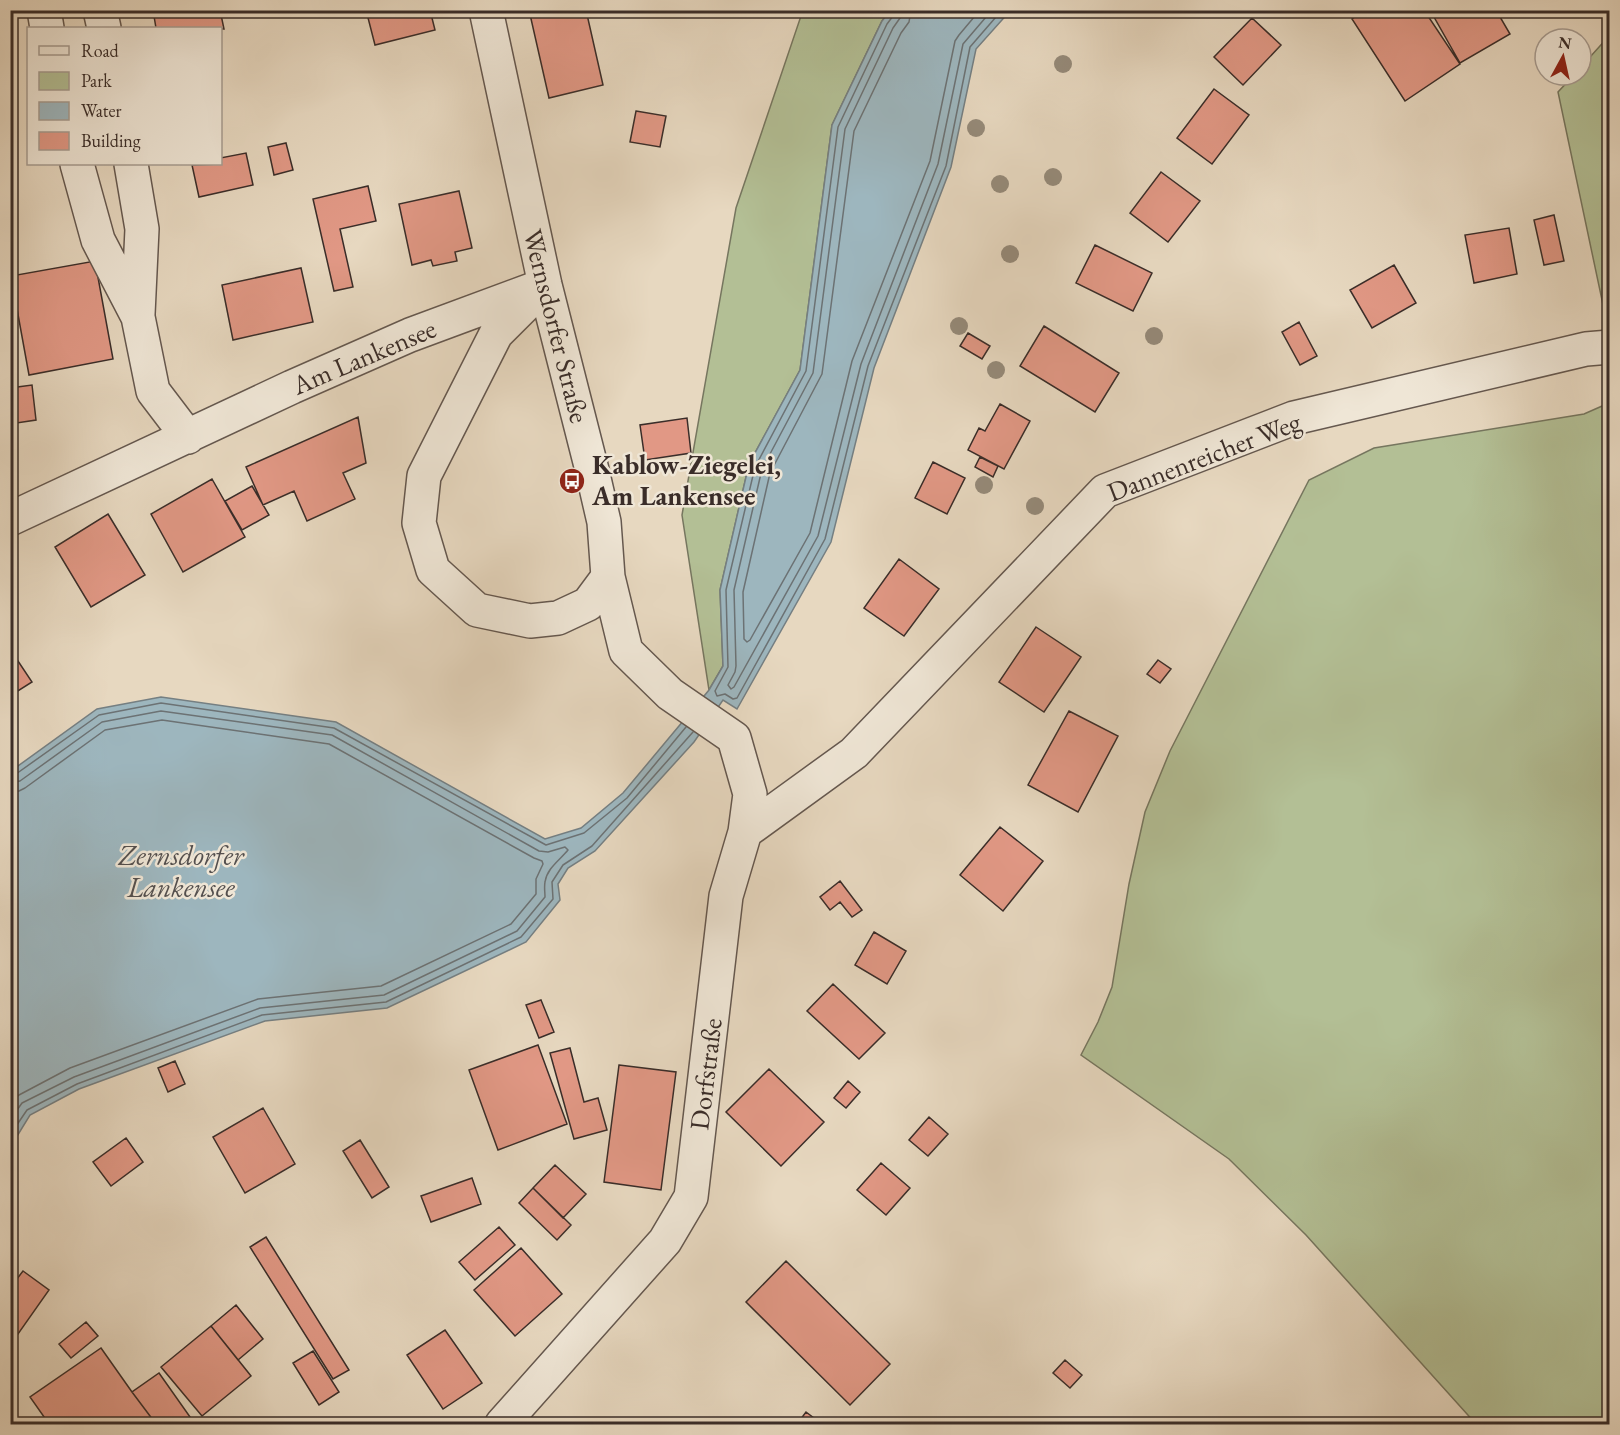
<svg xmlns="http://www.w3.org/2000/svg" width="1620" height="1435" viewBox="0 0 1620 1435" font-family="'EB Garamond',serif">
<rect width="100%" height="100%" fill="#e7d8c0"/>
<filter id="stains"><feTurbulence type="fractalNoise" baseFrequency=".00333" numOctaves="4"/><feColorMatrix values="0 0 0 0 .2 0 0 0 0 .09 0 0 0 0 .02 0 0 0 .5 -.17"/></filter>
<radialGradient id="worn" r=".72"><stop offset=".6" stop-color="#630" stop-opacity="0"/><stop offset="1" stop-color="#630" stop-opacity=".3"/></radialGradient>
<path fill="#b3bf95" stroke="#76765f" stroke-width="1.5" d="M 801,11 L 890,11 L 882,21 L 832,125 L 800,370 L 749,464 L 720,590 L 723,666 L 709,690 L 682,515 L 736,208 L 801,16 Z
M 1609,36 L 1609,320 L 1606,319 L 1558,92 L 1574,75 L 1581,75 L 1581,67 Z
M 1609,403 L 1609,1424 L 1476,1424 L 1306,1235 L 1229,1159 L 1081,1055 L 1098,1022 L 1112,987 L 1129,884 L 1145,812 L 1170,751 L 1309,480 L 1374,448 L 1584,414 Z"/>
<path fill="#9db6be" stroke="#757f82" stroke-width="1.5" d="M 890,11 L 1010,11 L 976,49 L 951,167 L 874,368 L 831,542 L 737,709 L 723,700 L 694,742 L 595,851 L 568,868 L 558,884 L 560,900 L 526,942 L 387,1008 L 265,1021 L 79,1089 L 30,1115 L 11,1146 L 11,771 L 97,709 L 161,697 L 336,722 L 545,839 L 581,828 L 623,793 L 709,690 L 723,666 L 720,590 L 749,464 L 800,370 L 832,125 L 882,21 Z"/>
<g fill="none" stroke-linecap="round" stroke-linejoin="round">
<path stroke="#6c7274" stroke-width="1.5" d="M 894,10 L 893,16 L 887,24 L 838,127 L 806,371 L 755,467 L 726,590 L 728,667 L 715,691 L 717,696 L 725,694 L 733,699 L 737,698 L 825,539 L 868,366 L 946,166 L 970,47 L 1002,10
M 901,10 L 900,18 L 893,28 L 845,129 L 813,373 L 762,469 L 734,590 L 736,666 L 735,672 L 728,685 L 731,689 L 734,687 L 818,536 L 861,364 L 938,164 L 963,44 L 992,10
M 911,10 L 909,22 L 901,33 L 854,131 L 822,374 L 770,473 L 743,592 L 744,639 L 747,642 L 750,640 L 810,533 L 852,361 L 930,161 L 955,41 L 959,35 L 980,10
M 10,775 L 16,774 L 99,715 L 161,703 L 334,728 L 546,845 L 584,833 L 627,798 L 686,727
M 10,783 L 20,781 L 102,722 L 161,711 L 332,735 L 539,851 L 548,852 L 565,847 L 568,850 C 560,860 547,868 545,882 C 544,887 545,892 545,897 L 517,931 L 384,995 L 260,1008 L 74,1077 L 22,1103 L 10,1120
M 10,792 L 19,791 L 25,788 L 105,730 L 162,720 L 329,744 L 534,858 L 542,861 L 543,864 L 536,879 L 536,894 L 511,924 L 381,986 L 258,999 L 70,1068 L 19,1095 L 10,1103
M 10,1135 L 27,1110 L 77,1084 L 262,1015 L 386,1002 L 521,937 L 553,899 L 552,882 L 563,865 L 592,846 L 693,732"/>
</g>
<path fill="#e19885" stroke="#3a2d29" stroke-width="1.5" d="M 153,10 L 220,10 L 224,29 L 156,28 Z
M 366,10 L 430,10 L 435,30 L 375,45 Z
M 529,10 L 586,10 L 603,85 L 549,98 Z
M 1365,10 L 1395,10 L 1399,17 L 1409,10 L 1424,10 L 1460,64 L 1405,101 L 1352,19 Z
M 1445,10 L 1496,10 L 1510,34 L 1460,63 L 1434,17 Z
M 1252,18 L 1281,45 L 1243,85 L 1214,57 Z
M 1214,89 L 1249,115 L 1212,164 L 1177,138 Z
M 636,111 L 666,116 L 660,147 L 630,142 Z
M 286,143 L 293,170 L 274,175 L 268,147 Z
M 246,153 L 253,185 L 199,197 L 192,165 L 220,164 L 220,158 Z
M 1161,172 L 1200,201 L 1168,242 L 1130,213 Z
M 368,186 L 376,221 L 340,229 L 353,287 L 334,291 L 313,199 Z
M 459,191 L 472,248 L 455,252 L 457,261 L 433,266 L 431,260 L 412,265 L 399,204 Z
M 1554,215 L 1564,261 L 1544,265 L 1534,220 Z
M 1509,228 L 1517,274 L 1474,283 L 1465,235 Z
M 1095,245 L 1152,273 L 1133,311 L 1076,283 Z
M 95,261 L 113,359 L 29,375 L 11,276 Z
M 1394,265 L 1416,303 L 1372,328 L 1350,290 Z
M 301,268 L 313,322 L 233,340 L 222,285 Z
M 1299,322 L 1317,356 L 1300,365 L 1282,332 Z
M 1044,326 L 1119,373 L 1095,412 L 1020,366 Z
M 968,333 L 990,346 L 982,359 L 960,346 Z
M 32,385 L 36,420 L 10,424 L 10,388 Z
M 1000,404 L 1030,421 L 1004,469 L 968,450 L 979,428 L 985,431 Z
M 358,417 L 366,463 L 343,473 L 355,499 L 307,521 L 294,491 L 263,505 L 246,467 Z
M 687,418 L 691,453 L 645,460 L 640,425 Z
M 980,457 L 998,466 L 993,477 L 975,467 Z
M 933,462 L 965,478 L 947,514 L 915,498 Z
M 212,479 L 245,537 L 183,572 L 151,514 Z
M 252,486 L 269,515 L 242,530 L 225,501 Z
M 108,514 L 145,575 L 91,607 L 55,547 Z
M 899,559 L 939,589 L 904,636 L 864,608 Z
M 1036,627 L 1081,657 L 1044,712 L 999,682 Z
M 10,649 L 32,682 L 10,696 Z
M 1158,660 L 1171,669 L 1160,683 L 1147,674 Z
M 1069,711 L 1118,736 L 1078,812 L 1028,785 Z
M 1000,827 L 1043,861 L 1003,911 L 960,875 Z
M 840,881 L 862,910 L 852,917 L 840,902 L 830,910 L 820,897 Z
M 874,932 L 906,951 L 887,984 L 855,965 Z
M 833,984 L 885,1033 L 859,1059 L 807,1011 Z
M 541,1000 L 554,1032 L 539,1038 L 526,1005 Z
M 538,1045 L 567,1124 L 498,1150 L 469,1070 Z
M 570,1048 L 584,1102 L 598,1098 L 607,1130 L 574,1139 L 550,1053 Z
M 175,1061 L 185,1084 L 168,1092 L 158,1068 Z
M 619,1065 L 676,1072 L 661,1190 L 604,1182 Z
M 769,1069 L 824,1122 L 781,1166 L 726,1112 Z
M 848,1081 L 860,1092 L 846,1108 L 834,1098 Z
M 263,1108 L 295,1164 L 245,1193 L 213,1137 Z
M 929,1117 L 948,1134 L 928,1156 L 909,1140 Z
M 126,1138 L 143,1162 L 111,1186 L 93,1162 Z
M 360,1140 L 389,1187 L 372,1198 L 343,1151 Z
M 881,1163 L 910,1188 L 886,1215 L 857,1190 Z
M 555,1165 L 586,1194 L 563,1218 L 533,1188 Z
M 472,1178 L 481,1204 L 431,1222 L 421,1196 Z
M 533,1188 L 571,1225 L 557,1240 L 519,1203 Z
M 499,1227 L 515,1245 L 475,1280 L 459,1262 Z
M 266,1237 L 349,1370 L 333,1379 L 250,1247 Z
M 521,1248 L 562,1294 L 515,1336 L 474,1290 Z
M 786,1261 L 890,1364 L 850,1405 L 746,1302 Z
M 23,1271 L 49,1290 L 18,1334 L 10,1328 L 10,1288 Z
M 236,1305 L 263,1339 L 238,1360 L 211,1326 Z
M 86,1322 L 98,1336 L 71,1358 L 59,1344 Z
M 211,1326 L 251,1376 L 202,1416 L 161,1367 Z
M 445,1330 L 482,1383 L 443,1409 L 407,1355 Z
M 101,1348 L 132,1392 L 156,1424 L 49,1424 L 30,1397 Z
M 313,1351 L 339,1392 L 319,1405 L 293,1363 Z
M 1065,1360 L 1082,1375 L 1070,1388 L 1053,1373 Z
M 159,1373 L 195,1424 L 156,1424 L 132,1392 Z
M 806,1412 L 822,1424 L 797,1424 Z"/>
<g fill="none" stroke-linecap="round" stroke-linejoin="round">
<g stroke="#65584f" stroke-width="36">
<path id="minor" d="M 44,10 L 47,28
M 100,10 L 104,28
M 486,10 L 545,285 L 592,470 L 604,522 L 608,577 L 626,651 L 670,694 L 734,738 L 750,794 L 745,832 L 726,896 L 691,1197 L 665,1241 L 502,1424
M 77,164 L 98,240 L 138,317 L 153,391 L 188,437
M 131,164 L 142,229 L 138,314
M 537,293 L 496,334 L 424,476 L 419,523 L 433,570 L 477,610 L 530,621 L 558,618 L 588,604 L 608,577
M 10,519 L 292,387 L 410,335 L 545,285
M 745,832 L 854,753 L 1105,491 L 1294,418 L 1586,349 L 1610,347"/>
</g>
<use href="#minor" stroke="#efe6d6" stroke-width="33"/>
</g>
<g fill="#958a79">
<circle cx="1063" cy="64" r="9"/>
<circle cx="976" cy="128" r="9"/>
<circle cx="1053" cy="177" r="9"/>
<circle cx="1000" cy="184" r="9"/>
<circle cx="1010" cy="254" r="9"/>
<circle cx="959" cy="326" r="9"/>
<circle cx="1154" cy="336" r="9"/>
<circle cx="996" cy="370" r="9"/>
<circle cx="984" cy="485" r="9"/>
<circle cx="1035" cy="506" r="9"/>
</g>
<defs>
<g id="bus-disc" transform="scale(1.35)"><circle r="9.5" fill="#8f2418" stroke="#efe6d6"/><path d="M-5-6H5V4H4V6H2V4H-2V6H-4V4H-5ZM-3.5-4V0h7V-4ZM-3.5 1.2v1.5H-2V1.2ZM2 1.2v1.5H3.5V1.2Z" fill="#fff"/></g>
</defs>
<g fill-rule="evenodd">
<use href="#bus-disc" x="572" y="481"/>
</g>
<g text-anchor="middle" stroke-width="5" stroke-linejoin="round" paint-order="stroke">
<g font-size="27" fill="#3a2d29" stroke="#efe6d6">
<text transform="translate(556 326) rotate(76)" y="9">Wernsdorfer Straße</text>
<text transform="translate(364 357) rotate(-23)" y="9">Am Lankensee</text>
<text transform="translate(1204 457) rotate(-21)" y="9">Dannenreicher Weg</text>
<text transform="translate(706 1074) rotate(-83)" y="9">Dorfstraße</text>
</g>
<g font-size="27" font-weight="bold" fill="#3a2d29" stroke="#efe6d6" text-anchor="start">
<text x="592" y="474">Kablow-Ziegelei,<tspan x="592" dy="31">Am Lankensee</tspan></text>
</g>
<g font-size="28" font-style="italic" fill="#534f4e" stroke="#efe6d6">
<text x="181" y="865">Zernsdorfer<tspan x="181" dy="32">Lankensee</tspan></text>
</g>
</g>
<rect width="1620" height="1435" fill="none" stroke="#e7d8c0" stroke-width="36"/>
<rect x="12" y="12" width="1596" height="1411" fill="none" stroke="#3a2d29" stroke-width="3"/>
<rect x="18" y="18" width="1584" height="1399" fill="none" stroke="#3a2d29" stroke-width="1.5"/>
<rect x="27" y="27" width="195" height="138" fill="#efe6d6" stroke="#a79c91" stroke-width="1.5"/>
<rect x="39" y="46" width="30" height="9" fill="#efe6d6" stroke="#a79c91" stroke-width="1.5"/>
<text x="81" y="57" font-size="18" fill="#3a2d29">Road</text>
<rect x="39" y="72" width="30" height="18" fill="#b3bf95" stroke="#a79c91" stroke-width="1.5"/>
<text x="81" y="87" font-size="18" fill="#3a2d29">Park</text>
<rect x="39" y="102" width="30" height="18" fill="#9db6be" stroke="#a79c91" stroke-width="1.5"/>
<text x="81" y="117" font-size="18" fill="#3a2d29">Water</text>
<rect x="39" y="132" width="30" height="18" fill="#e19885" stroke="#a79c91" stroke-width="1.5"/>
<text x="81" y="147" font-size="18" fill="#3a2d29">Building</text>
<g transform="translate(1563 57) rotate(8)"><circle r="28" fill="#efe6d6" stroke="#a79c91" stroke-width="1.5"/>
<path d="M0-4.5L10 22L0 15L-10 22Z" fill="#8f2418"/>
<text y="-9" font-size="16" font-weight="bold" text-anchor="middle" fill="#3a2d29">N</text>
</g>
<rect width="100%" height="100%" filter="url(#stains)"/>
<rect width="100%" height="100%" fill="url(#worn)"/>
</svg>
